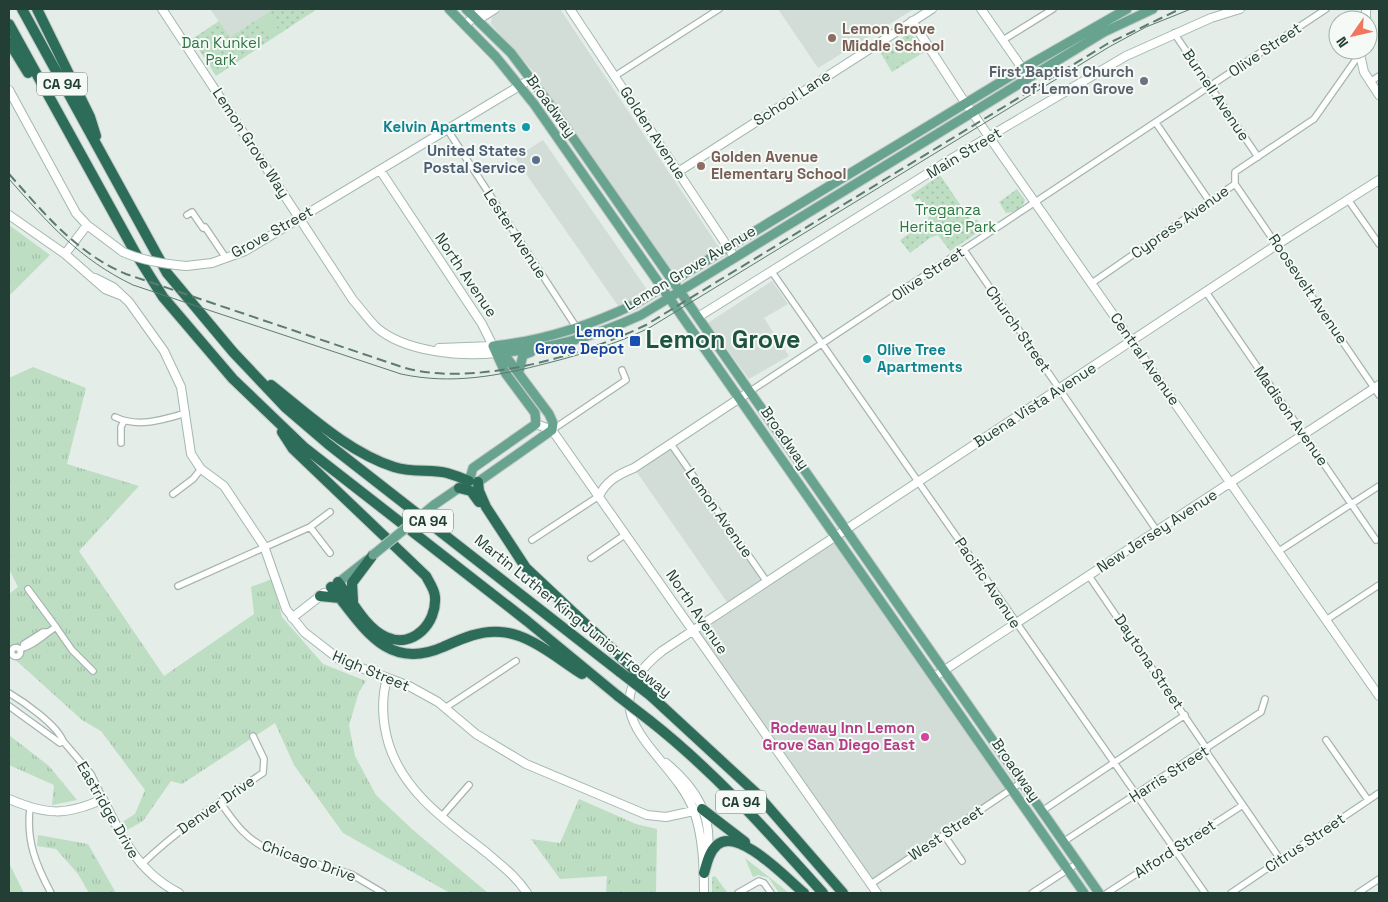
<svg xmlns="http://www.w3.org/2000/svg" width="1388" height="902" viewBox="0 0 1388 902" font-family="'Space Grotesk',sans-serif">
<defs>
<pattern id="grass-tufts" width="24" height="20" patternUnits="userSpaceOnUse" patternTransform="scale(1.25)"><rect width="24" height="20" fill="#bddec3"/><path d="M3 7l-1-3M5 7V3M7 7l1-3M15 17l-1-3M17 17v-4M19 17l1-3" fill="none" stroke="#a2c0a8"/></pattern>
<pattern id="park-dots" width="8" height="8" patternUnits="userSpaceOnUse" patternTransform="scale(1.25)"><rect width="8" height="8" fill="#bddec3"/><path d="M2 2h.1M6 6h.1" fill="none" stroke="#a2c0a8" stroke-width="1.8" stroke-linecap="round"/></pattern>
</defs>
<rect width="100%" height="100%" fill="#e4ede8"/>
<path fill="#d2ddd7" d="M 210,9 L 273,9 L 230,37 Z
M 503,9 L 560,9 L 720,249 L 677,274 L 671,273 L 533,71 L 491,24 L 492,17 Z
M 778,9 L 914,9 L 818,68 Z
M 543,140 L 648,291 L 619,307 L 515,158 Z
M 772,281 L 788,304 L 764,318 L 789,356 L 749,379 L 708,323 Z
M 671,444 L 765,581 L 729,605 L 634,468 Z
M 835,538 L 1011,788 L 871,882 L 694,631 Z"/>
<path fill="url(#grass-tufts)" d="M 9,225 L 50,255 L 9,296 Z
M 33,367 L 86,388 L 67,464 L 139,486 L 79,551 L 164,676 L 254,614 L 251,587 L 272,579 L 282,617 L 323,664 L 366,681 L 359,692 L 349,725 L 355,756 L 376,795 L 413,830 L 488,893 L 450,893 L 343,833 L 294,765 L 275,723 L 182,784 L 171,781 L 143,821 L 120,834 L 116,826 L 135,814 L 145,790 L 101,731 L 82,720 L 9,654 L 9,594 L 18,587 L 9,569 L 9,378 Z
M 9,735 L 49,766 L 77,800 L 52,805 L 54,785 L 9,765 Z
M 579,799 L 636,824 L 657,829 L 656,893 L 606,893 L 607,876 L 560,879 L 531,839 L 560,843 Z
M 38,835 L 88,844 L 116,893 L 89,893 L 78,874 L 56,849 L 37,846 Z
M 745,858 L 789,893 L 779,893 L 769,878 L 758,875 L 753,877 Z
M 9,863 L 24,893 L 9,893 Z"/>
<path fill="url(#park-dots)" d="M 273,9 L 317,9 L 216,76 L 192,39 L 219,21 L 230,37 Z
M 908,34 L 913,36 L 924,52 L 892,72 L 880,52 Z
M 940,175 L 972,222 L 977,219 L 983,229 L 950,251 L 938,235 L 930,238 L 910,253 L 900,240 L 928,220 L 930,213 L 919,198 L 915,201 L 911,195 Z
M 1017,189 L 1025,200 C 1022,209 1015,212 1006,213 L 999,202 Z
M 715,876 L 727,892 L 726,893 L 712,893 L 712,877 Z"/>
<path fill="#bddec3" d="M 269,15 L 280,32 L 270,39 L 259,21 Z
M 908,49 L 912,56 L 893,68 L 887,59 L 901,50 L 902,53 Z"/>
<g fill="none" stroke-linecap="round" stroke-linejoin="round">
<g stroke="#a6b5af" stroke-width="8">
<path id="street" d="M 1174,33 L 1258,157
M 1003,40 L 1053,9
M 615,76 L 719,9
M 1370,82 L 1379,76
M 1156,123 L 1210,202
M 447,129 L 584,339
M 1235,184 L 1379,395
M 1235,184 L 1235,172 L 1314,119 L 1359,55
M 1349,201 L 1379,244
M 187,215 L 192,212 L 203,228 L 205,227 L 226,258
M 964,250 L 1157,531
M 772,272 L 1205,893
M 1092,283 L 1235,184
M 1206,292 L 1376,540
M 749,392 L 1326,9
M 115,417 C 138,428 162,420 186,413
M 552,430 L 626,380 L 622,370
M 121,443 L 121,427 L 124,421
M 671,444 L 767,582
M 173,494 L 193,479 L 201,469
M 310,527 L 330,553
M 532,540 L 599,496
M 1279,551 L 1379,486
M 591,558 L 626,534
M 1089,576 L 1207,749
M 178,586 L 310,527 L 330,512
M 1326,620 L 1379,585
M 56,627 L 72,650 L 93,671
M11.5 652a4.5 4.5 0 1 1 9 0a4.5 4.5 0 1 1-9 0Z
M 23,648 L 24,644 L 43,632 L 48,632
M 20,649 C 35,645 43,635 56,627 L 28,589
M 9,693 C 24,702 57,725 63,741 L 91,774 L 103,799
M 9,706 L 60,743 L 63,741
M 445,708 L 516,661
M 1326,740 L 1368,800
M 1205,750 L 1280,859
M 220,802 C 234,822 246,840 270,850 L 351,874 L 383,893
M 30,808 C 26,841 36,865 51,893
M 1042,811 L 1185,715
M 442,816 L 469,785
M 944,835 L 962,861
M 1063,842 L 1261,712 L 1265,699
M 141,865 C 178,829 221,801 263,773 L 264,759 L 253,736
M 871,884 L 1022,782
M 738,893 L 759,881 L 764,883 L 771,893
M 1032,893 L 1078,863
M 1107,893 L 1243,805
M 1231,893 L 1379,793
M 1358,893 L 1379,879"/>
</g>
<g stroke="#a2b9af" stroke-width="10">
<path id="secondary" d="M 162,9 L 353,300 C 361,309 368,319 376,327 C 404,352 461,357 496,353
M 570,9 L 735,258
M 981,9 L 1029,78
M 474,17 L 484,16 L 495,9
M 1366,20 L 1366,9
M 912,21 L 960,95 L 1379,696
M 465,25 L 483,9
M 1359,50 L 1364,72 L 1379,95
M 9,90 L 76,213 L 87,225 L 123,252
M 380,170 L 482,324 L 493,346 L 439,348
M 678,172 L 932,9
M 9,215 L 65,254 L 105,289 L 120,295
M 65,254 L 87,225
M 186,266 L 212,263 L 245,251 L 531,79
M 95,278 L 113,287 L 129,302 L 164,351 L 181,387 L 191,454 L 201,469 L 224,486 L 264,546 L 286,609 L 304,632 L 340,660 L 409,686 L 438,702 L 476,734 L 526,764 L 647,815 L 666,817 L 698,810
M 698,317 L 951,159 L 1126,56 L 1211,18 L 1240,9
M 536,424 L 552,430 L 877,893
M 599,496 C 606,481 619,474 634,468 L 749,392
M 292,618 L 324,593
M 934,677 L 1379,385
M 387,678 C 381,700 382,722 389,745 C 405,794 448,822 487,853 C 502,866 516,876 527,893
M 666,763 C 696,788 714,816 707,857
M 9,799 C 46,815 66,816 103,799 C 122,838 139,873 179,893
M 704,893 C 704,866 703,837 694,811 C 673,753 581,715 662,651 L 1278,244 L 1379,180"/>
</g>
<g stroke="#c1c9c6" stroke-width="11">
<path id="primary" d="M 449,9 L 496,57 L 534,104 L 1084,893
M 466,9 L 511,53 L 548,102 L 1099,893
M 496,353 C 554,348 588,339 641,315 L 1104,32 L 1153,9
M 519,371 L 523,355 L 531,352
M 473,481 L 478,482 L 552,430 L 553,423 L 549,414 L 507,358 L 503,347
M 434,505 L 469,481 L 473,468 L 536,424 L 535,413 L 506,374 L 493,346 C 543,341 589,326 635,304 L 1022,69 L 1127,9
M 334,586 L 367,560"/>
</g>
<g stroke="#c1c9c6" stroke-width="12">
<path id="highway" d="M 22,9 L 167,273 L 233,352 L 286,408 L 328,444 L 620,672
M 37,9 L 90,117 L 96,136
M 9,24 L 136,254 L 163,297 L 233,379 L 305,448 L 527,621 L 618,696
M 9,42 L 28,73
M 271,385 C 309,415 348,452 394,467 C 412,473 430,469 447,473 C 454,475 462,478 469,481
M 282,432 L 293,449 L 426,576 C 429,582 435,590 435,597 C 437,623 413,649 386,637 C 365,628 351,599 338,582
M 478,482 L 479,491 L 486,507 L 526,568 L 625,661
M 459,488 L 471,491 L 479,502
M 331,587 C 363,626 386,672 443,647 C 461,639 480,630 501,632 C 530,634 558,659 582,674
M 320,596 L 340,598
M 353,601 L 352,583 L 373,555
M 651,696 L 756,793 L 843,893
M 649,720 C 714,771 768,832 823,893
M 702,809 L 745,842
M 704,873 C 707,863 709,852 717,845 C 738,826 788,880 804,893"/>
</g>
<use href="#street" stroke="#fff" stroke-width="5.5"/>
<use href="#secondary" stroke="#fff" stroke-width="8"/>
<use href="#primary" stroke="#68a38f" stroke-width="9"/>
<use href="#highway" stroke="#2e6c5a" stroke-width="10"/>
<path stroke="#5e7b71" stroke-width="1" d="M 9,179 C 48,223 79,259 133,285 L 401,374 C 452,385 498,376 548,363 C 583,354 616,344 649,328 L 1109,47 L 1146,27 L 1191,9"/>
<path stroke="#5e7b71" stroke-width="2" stroke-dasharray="10 5" stroke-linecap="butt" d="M 9,174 C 44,213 76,253 126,274 L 405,368 C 475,387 582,356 646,325 L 1107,44 L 1180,9"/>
<g stroke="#a2b9af" stroke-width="10" stroke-linecap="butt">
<path id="secondary-bridge" d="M 123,252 C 143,261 164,264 186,266"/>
</g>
<g stroke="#c1c9c6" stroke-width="11" stroke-linecap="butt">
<path id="primary-bridge" d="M 373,555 L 434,505"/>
</g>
<g stroke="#c1c9c6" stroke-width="12" stroke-linecap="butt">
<path id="highway-bridge" d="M 625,661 L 654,690
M 620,672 L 651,696
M 618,696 L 649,720"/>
</g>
<use href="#secondary-bridge" stroke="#fff" stroke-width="8"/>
<use href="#primary-bridge" stroke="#68a38f" stroke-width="9"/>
<use href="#highway-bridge" stroke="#2e6c5a" stroke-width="10"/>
</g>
<g fill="#8d6e63" stroke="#f5faf7" stroke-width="2">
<circle cx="832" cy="38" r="5"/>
<circle cx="701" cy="166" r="5"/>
</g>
<circle fill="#6b7280" stroke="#f5faf7" stroke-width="2" cx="1144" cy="81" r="5"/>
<g fill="#0f9aa8" stroke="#f5faf7" stroke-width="2">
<circle cx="526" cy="127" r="5"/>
<circle cx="867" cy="359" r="5"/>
</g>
<circle fill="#5c6f8a" stroke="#f5faf7" stroke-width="2" cx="536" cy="160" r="5"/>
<rect fill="#1a4fb4" stroke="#f5faf7" stroke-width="2" x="629" y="335" width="12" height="12" rx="2.5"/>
<circle fill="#d1479c" stroke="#f5faf7" stroke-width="2" cx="925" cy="737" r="5"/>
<g text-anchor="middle" stroke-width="4" stroke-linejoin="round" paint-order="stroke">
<g fill="#f5faf7" stroke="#62776f" stroke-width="1">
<rect x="37" y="72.5" width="50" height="23" rx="4"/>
<rect x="403" y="509.5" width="50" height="23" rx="4"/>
<rect x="716" y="790.5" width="50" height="23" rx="4"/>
</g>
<g font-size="14" font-weight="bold" fill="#233f35">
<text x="62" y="89">CA 94</text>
<text x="428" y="526">CA 94</text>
<text x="741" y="807">CA 94</text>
</g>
<g font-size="15" font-weight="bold" fill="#785e54" stroke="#f5faf7" text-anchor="start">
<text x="842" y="34">Lemon Grove<tspan x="842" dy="17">Middle School</tspan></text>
<text x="711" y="162">Golden Avenue<tspan x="711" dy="17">Elementary School</tspan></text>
</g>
<g font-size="15" fill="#2d7743" stroke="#f5faf7">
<text x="221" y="48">Dan Kunkel<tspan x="221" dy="17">Park</tspan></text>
<text x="948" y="215">Treganza<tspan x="948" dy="17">Heritage Park</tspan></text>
</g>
<g font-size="15" fill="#233f35" stroke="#f5faf7">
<text transform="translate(1265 50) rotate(-34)" y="5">Olive Street</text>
<text transform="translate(1216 95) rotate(56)" y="5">Burnell Avenue</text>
<text transform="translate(792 98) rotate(-33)" y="5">School Lane</text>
<text transform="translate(551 106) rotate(54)" y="5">Broadway</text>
<text transform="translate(653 133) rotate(57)" y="5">Golden Avenue</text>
<text transform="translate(251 143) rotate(57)" y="5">Lemon Grove Way</text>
<text transform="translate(964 153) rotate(-31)" y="5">Main Street</text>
<text transform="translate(1180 222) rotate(-35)" y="5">Cypress Avenue</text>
<text transform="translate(272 232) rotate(-29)" y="5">Grove Street</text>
<text transform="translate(515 234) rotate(57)" y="5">Lester Avenue</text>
<text transform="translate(690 268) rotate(-31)" y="5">Lemon Grove Avenue</text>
<text transform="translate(928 274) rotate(-34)" y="5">Olive Street</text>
<text transform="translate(466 275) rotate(56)" y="5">North Avenue</text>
<text transform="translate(1308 289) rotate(56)" y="5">Roosevelt Avenue</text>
<text transform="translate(1018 329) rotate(55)" y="5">Church Street</text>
<text transform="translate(1145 359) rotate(55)" y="5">Central Avenue</text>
<text transform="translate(1035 405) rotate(-33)" y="5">Buena Vista Avenue</text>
<text transform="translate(1291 416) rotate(55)" y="5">Madison Avenue</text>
<text transform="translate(785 438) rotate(55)" y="5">Broadway</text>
<text transform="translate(719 513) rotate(55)" y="5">Lemon Avenue</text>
<text transform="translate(1157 531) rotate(-33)" y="5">New Jersey Avenue</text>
<text transform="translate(988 583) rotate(56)" y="5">Pacific Avenue</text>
<text transform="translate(697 612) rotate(56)" y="5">North Avenue</text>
<text transform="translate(573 616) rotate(39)" y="5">Martin Luther King Junior Freeway</text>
<text transform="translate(1149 662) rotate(56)" y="5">Daytona Street</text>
<text transform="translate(371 671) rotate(23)" y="5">High Street</text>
<text transform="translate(1016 770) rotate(55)" y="5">Broadway</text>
<text transform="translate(1169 774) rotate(-33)" y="5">Harris Street</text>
<text transform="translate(216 805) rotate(-35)" y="5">Denver Drive</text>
<text transform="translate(108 810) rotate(60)" y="5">Eastridge Drive</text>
<text transform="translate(946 833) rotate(-34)" y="5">West Street</text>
<text transform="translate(1305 843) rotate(-34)" y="5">Citrus Street</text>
<text transform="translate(1175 849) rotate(-33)" y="5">Alford Street</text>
<text transform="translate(309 861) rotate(19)" y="5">Chicago Drive</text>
</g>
<g font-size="15" font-weight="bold" fill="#5b616d" stroke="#f5faf7" text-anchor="end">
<text x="1134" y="77">First Baptist Church<tspan x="1134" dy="17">of Lemon Grove</tspan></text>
</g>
<g font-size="15" font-weight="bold" fill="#0d838f" stroke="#f5faf7" text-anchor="end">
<text x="516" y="132">Kelvin Apartments</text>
<text x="877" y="355" text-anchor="start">Olive Tree<tspan x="877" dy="17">Apartments</tspan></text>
</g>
<g font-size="15" font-weight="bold" fill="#4e5e75" stroke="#f5faf7" text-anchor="end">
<text x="526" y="156">United States<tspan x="526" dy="17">Postal Service</tspan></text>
</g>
<g font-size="15" font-weight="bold" fill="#164399" stroke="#f5faf7" text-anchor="end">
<text x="624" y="337">Lemon<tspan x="624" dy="17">Grove Depot</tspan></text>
</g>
<g font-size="15" font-weight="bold" fill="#b23c85" stroke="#f5faf7" text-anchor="end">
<text x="915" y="733">Rodeway Inn Lemon<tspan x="915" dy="17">Grove San Diego East</tspan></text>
</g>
<g font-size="25" font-weight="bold" fill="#1e5241" stroke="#f5faf7">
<text x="723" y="348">Lemon Grove</text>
</g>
</g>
<rect width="1388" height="902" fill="none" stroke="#233f35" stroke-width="20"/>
<g transform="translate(1353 35) rotate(236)"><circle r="24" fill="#f5faf7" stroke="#a1afa9"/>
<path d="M0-4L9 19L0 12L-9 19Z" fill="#f2765d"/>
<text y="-8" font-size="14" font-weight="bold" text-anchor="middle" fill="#233f35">N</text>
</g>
</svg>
